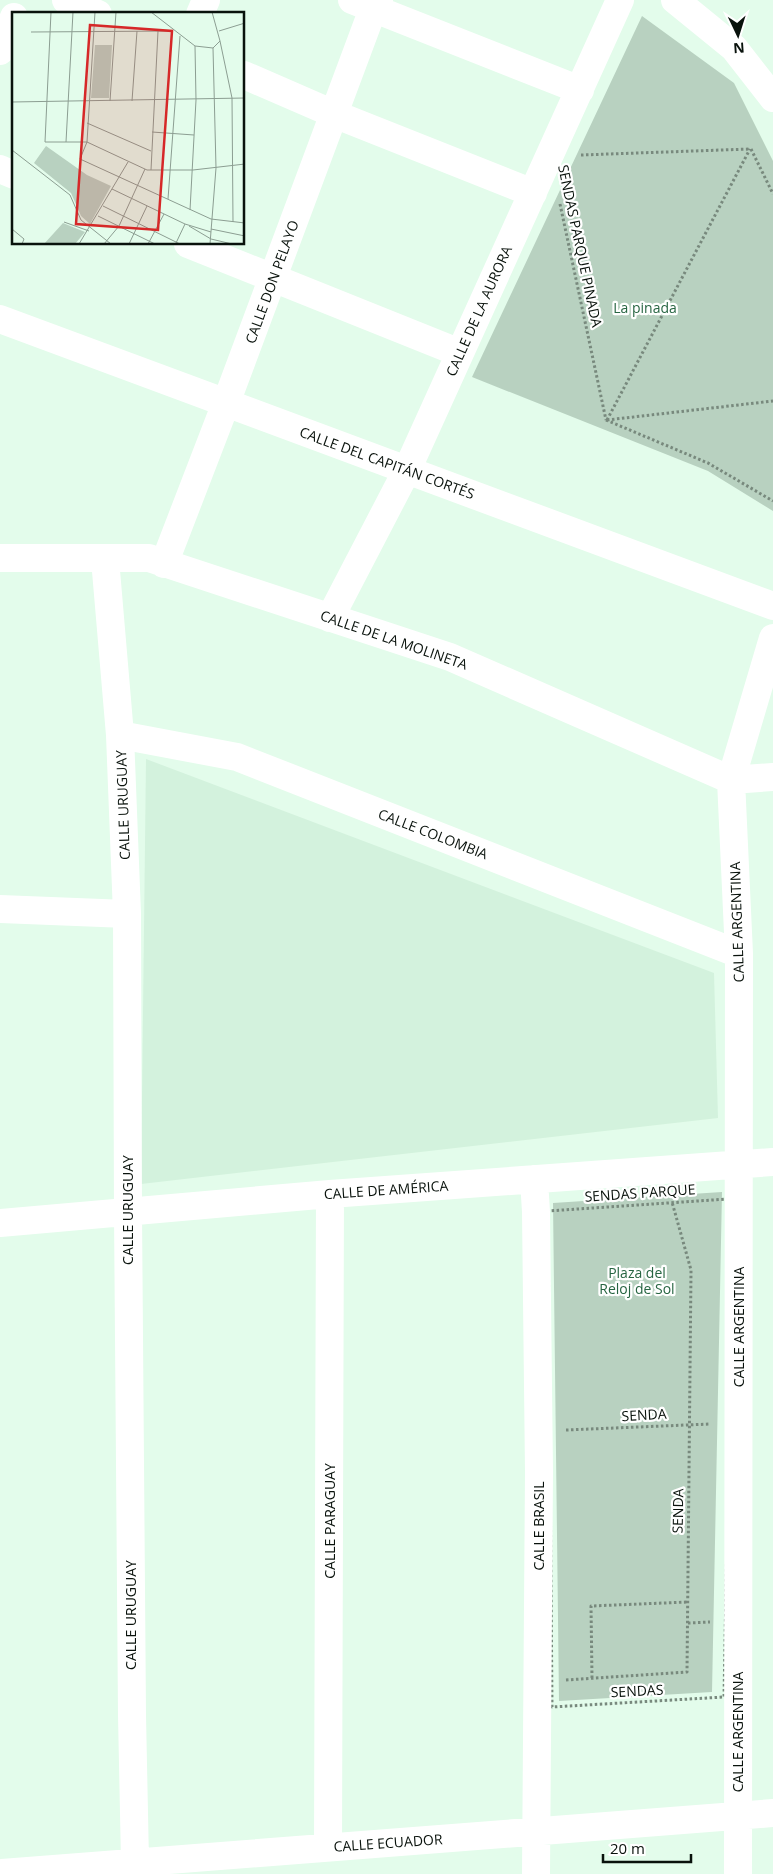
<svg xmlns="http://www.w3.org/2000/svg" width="773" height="1874" viewBox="0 0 773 1874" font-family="'Open Sans',sans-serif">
<rect width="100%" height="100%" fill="#e3fceb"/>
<path fill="#d3f2dd" d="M 146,759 L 714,973 L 718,1118 L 141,1184 Z"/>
<path fill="#b8d1c0" d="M 642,16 L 734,83 L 773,161 L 773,511 L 708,471 L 472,377 Z
M 722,1192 L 712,1692 L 559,1701 L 553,1203 Z"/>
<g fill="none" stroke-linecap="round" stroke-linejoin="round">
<path stroke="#78897d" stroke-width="3" stroke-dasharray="2.5 2.5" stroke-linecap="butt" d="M 751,149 L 773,194
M 581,155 L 750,149
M 560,204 L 606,420
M 606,420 L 708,463 L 773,501
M 607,420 L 750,149
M 607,420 L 773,401
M 728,1199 L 729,1423 L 724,1697 L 552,1707 L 548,1211 Z
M 566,1430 L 710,1424
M 688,1623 L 710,1622
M 592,1678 L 591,1606 L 688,1602
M 566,1680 L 687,1672 L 691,1270 L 672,1202"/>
<path stroke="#fff" stroke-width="28" d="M 66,0 L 98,14
M 352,0 L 580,90
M 675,0 L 734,48 L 773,98
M 200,14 L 206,0
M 0,51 L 14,17
M 244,75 L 334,114 L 533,193
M 0,169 L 14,175
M 188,244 L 460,353
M 0,319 L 773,606
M 0,558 L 149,558 L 450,657 L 731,780 L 773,777
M 105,559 L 120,735 L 127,914 L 128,1212 L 132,1715 L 135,1862
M 164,564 L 226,403 L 373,9 L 379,0
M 330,618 L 407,470 L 620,0
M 120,735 L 237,757 L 739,954
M 0,909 L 127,914
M 534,1179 L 536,1212 L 539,1472 L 536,1874
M 0,1223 L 330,1194 L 773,1162
M 328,1847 L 330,1194
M 2,1873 L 773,1813
M 738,1874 L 739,954 L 731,780 L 773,638"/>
</g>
<g text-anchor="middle" stroke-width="4.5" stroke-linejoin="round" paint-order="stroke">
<g font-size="14" fill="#09120c" stroke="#fff">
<text transform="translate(580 246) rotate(78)" y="5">SENDAS PARQUE PINADA</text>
<text transform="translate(272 282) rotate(-70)" y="5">CALLE DON PELAYO</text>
<text transform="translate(479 311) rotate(-66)" y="5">CALLE DE LA AURORA</text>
<text transform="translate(387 463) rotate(20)" y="5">CALLE DEL CAPITÁN CORTÉS</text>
<text transform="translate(394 640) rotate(19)" y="5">CALLE DE LA MOLINETA</text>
<text transform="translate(123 805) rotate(-92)" y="5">CALLE URUGUAY</text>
<text transform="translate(433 834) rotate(21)" y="5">CALLE COLOMBIA</text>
<text transform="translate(737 922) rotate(-92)" y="5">CALLE ARGENTINA</text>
<text transform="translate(386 1190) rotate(-4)" y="5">CALLE DE AMÉRICA</text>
<text transform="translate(640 1193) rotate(-4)" y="5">SENDAS PARQUE</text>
<text transform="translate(128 1210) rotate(-90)" y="5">CALLE URUGUAY</text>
<text transform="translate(739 1327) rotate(-90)" y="5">CALLE ARGENTINA</text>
<text transform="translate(644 1415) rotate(-3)" y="5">SENDA</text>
<text transform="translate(678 1511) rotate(-89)" y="5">SENDA</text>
<text transform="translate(330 1521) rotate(-90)" y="5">CALLE PARAGUAY</text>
<text transform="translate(539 1526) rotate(-90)" y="5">CALLE BRASIL</text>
<text transform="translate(131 1615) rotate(-90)" y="5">CALLE URUGUAY</text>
<text transform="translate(637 1691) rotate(-3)" y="5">SENDAS</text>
<text transform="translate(738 1732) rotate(-90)" y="5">CALLE ARGENTINA</text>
<text transform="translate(388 1843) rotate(-4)" y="5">CALLE ECUADOR</text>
</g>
<g font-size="14" fill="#276542" stroke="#fff">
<text x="645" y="313">La pinada</text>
<text x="637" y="1278">Plaza del<tspan x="637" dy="16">Reloj de Sol</tspan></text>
</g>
</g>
<g transform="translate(12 12)">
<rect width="232" height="232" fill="#e3fceb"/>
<path d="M 83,33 L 100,33 L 97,86 L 79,86 ZM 34,134 L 75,163 L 99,174 L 78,212 L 69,204 L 59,181 L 22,151 ZM 51,211 L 73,220 L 63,232 L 32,232 Z" fill="#b8d1c0"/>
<path fill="none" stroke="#8c9e92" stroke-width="1" d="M 39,0 L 33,130 L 75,130 L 135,158 L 181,158 L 233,152M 83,0 L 75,130 L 68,147 L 199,207 L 233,211M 139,0 L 183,34 L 201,36 L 208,29 L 200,0M 207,19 L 233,11M 19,20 L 160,19M 208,29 L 220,86 L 221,210M 98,89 L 104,0M 120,89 L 125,19M 0,90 L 233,86M 75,111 L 139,139M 140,120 L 182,123M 54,130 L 61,0M 0,138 L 58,183 L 69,208 L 99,232M 139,158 L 146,19M 100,177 L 173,212 L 199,220M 156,187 L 168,24M 91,194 L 168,232M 178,198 L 184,88 L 183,34M 86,204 L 143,232M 52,210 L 77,219M 177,214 L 199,227 L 220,232M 0,217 L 12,227 L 10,232M 199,217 L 233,224M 164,231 L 173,212M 67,232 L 116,150M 92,232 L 107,214 L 133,157M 117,232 L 135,194M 136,232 L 152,202M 198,232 L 204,156 L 201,36"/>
<path fill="#d62828" fill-opacity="0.15" stroke="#d62828" stroke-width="2.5" d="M 78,13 L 160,19 L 146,218 L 64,212 Z"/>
<rect width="232" height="232" fill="none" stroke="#09120c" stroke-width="2.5"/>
</g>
<g transform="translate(738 35) rotate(176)" stroke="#ffffff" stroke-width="4" paint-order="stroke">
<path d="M0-4L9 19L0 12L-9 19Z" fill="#09120c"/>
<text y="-8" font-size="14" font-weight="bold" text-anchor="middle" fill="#09120c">N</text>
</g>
<path d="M603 1854v8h88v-8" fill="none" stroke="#09120c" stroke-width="2.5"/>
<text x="610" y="1854" font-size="15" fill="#09120c" stroke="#ffffff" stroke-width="4" paint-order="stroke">20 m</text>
</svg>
